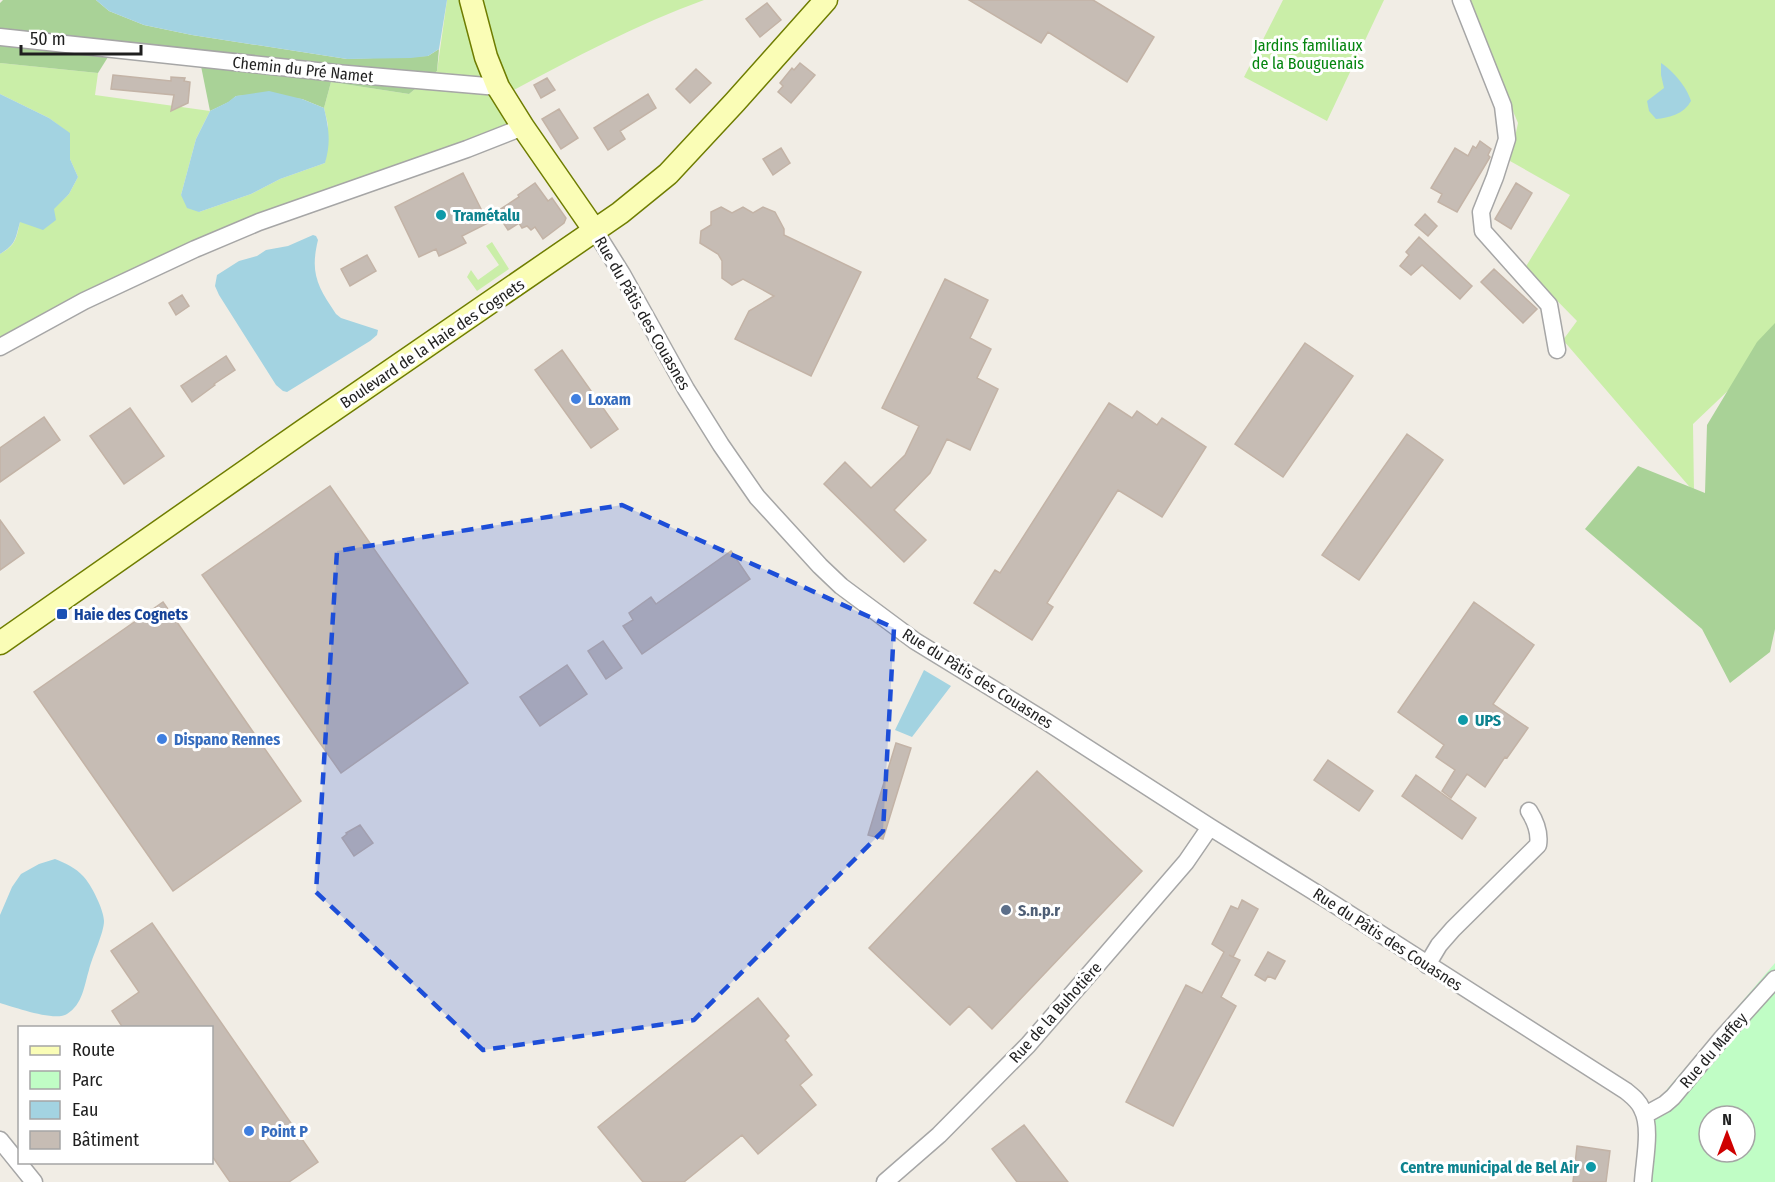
<svg xmlns="http://www.w3.org/2000/svg" width="1775" height="1182" viewBox="0 0 1775 1182" font-family="'Fira Sans Condensed',sans-serif">
<rect width="100%" height="100%" fill="#f1ede5"/>
<path fill="#caeea8" d="M 447,0 L 704,0 C 637,24 574,58 512,91 L 516,127 L 248,230 L 0,350 L 0,254 C 16,245 16,239 20,222 L 53,209 L 69,194 L 78,177 L 70,159 L 69,133 L 49,118 L 0,94 L 0,63 L 98,73 L 95,95 L 210,111 L 196,139 L 181,195 L 199,212 L 251,194 L 280,179 L 325,163 L 328,125 L 324,108 L 331,82 L 409,94 L 437,71 Z
M 1283,0 L 1384,0 L 1327,121 L 1244,77 Z
M 1466,0 L 1775,0 L 1775,346 L 1693,424 L 1694,492 L 1563,340 L 1577,321 L 1525,268 L 1570,195 L 1510,161 L 1518,123 Z
M 492,242 L 509,269 L 477,291 L 467,277 L 471,270 L 478,280 L 499,265 L 486,246 Z"/>
<path fill="#a9d297" d="M 3,0 L 96,0 L 109,11 L 144,25 L 192,35 L 347,59 L 428,56 L 439,49 L 437,71 L 409,94 L 331,82 L 324,108 L 302,99 L 251,95 L 236,96 L 229,102 L 210,111 L 198,51 L 118,41 L 98,73 L 0,63 L 0,3 Z
M 1775,323 L 1775,629 L 1770,652 L 1730,683 L 1702,629 L 1585,529 L 1638,466 L 1705,493 L 1707,425 L 1757,342 Z"/>
<path fill="#c0fdc5" fill-rule="evenodd" d="M 1775,963 L 1775,1182 L 1643,1182 L 1645,1115 ZM 1709,1116 L 1745,1116 L 1745,1152 L 1709,1152 Z"/>
<path fill="#a3d3e1" d="M 96,0 L 447,0 L 439,49 L 428,56 L 411,58 L 347,59 L 192,35 L 144,25 L 109,11 Z
M 1661,63 C 1673,71 1687,87 1691,101 C 1684,114 1669,118 1656,119 L 1649,111 L 1647,101 L 1664,88 L 1661,75 Z
M 269,91 L 302,99 L 324,108 C 329,129 331,142 325,163 L 280,179 L 251,194 L 199,212 L 187,208 L 181,195 L 196,139 L 210,111 L 228,102 L 236,96 Z
M 0,94 L 49,118 L 70,133 L 70,159 L 78,177 L 69,194 L 54,209 L 56,220 L 43,230 L 20,222 C 15,240 16,244 0,254 Z
M 313,235 L 316,236 L 318,240 C 310,273 317,286 336,314 L 341,318 L 378,330 L 377,335 L 370,341 L 287,392 L 283,391 L 276,385 L 219,295 L 215,286 L 217,275 L 239,261 L 257,256 L 266,250 L 288,246 Z
M 924,670 L 951,686 L 912,737 L 895,730 Z
M 55,859 C 65,863 76,868 83,876 C 91,884 104,910 104,921 C 104,933 92,957 89,970 C 84,986 83,1004 67,1014 C 55,1022 14,1007 0,1003 L 0,915 L 12,887 L 21,874 L 39,864 Z"/>
<path fill="#c6bcb4" stroke="#c3b3a6" stroke-width="1.5" d="M 969,0 L 1093,0 L 1154,37 L 1127,82 L 1048,32 L 1041,43 Z
M 767,3 L 781,20 L 760,37 L 746,19 Z
M 800,63 L 815,75 L 791,103 L 778,92 L 783,86 L 780,83 L 792,68 L 794,70 Z
M 696,69 L 711,83 L 690,103 L 676,89 Z
M 113,75 L 171,81 L 171,77 L 185,78 L 184,81 L 190,82 L 188,103 L 171,111 L 174,95 L 111,89 Z
M 547,78 L 555,90 L 541,98 L 534,85 Z
M 648,94 L 656,108 L 620,131 L 625,139 L 608,150 L 594,128 Z
M 559,109 L 578,138 L 561,149 L 542,119 Z
M 1480,141 L 1491,149 L 1488,155 L 1490,157 L 1457,212 L 1438,202 L 1442,194 L 1431,188 L 1455,148 L 1468,156 L 1473,146 L 1476,148 Z
M 781,148 L 790,163 L 773,175 L 763,159 Z
M 463,173 L 488,223 L 462,236 L 466,243 L 454,249 L 439,256 L 436,249 L 419,257 L 395,207 Z
M 535,183 L 548,201 L 552,198 L 566,218 L 564,223 L 543,239 L 535,227 L 531,230 L 527,226 L 522,228 L 519,223 L 508,230 L 496,212 L 519,197 L 518,195 Z
M 1516,183 L 1532,193 L 1511,229 L 1495,219 Z
M 721,207 L 732,213 L 743,207 L 753,213 L 763,207 L 775,212 L 784,229 L 784,235 L 861,272 L 811,376 L 735,339 L 749,311 L 774,296 L 743,279 L 732,285 L 722,278 L 722,261 L 718,254 L 700,243 L 701,231 L 711,225 L 711,212 Z
M 1425,214 L 1437,226 L 1428,236 L 1415,225 Z
M 1419,237 L 1472,286 L 1460,299 L 1422,265 L 1411,275 L 1400,266 L 1409,255 L 1406,252 Z
M 367,255 L 376,271 L 350,286 L 341,269 Z
M 1494,269 L 1537,309 L 1523,323 L 1481,282 Z
M 945,279 L 988,300 L 970,338 L 991,349 L 977,378 L 998,389 L 970,450 L 947,439 L 930,473 L 894,510 L 926,540 L 904,562 L 824,484 L 845,462 L 871,488 L 905,455 L 919,426 L 882,408 Z
M 182,295 L 189,306 L 176,315 L 169,303 Z
M 1305,343 L 1353,376 L 1283,477 L 1235,444 Z
M 562,350 L 618,429 L 591,448 L 535,370 Z
M 226,356 L 235,370 L 214,384 L 215,385 L 192,402 L 181,386 Z
M 1109,403 L 1132,418 L 1137,411 L 1157,425 L 1162,418 L 1206,447 L 1162,517 L 1118,490 L 1047,603 L 1053,607 L 1032,640 L 974,603 L 995,570 L 1000,573 Z
M 130,408 L 164,456 L 124,484 L 90,436 Z
M 44,417 L 60,440 L 0,482 L 0,448 Z
M 1407,434 L 1443,460 L 1359,580 L 1322,555 Z
M 330,486 L 468,683 L 341,773 L 202,575 Z
M 0,520 L 24,553 L 0,570 Z
M 731,551 L 750,579 L 642,654 L 623,626 L 633,620 L 629,613 L 651,597 L 656,604 Z
M 163,602 L 301,801 L 173,891 L 34,692 Z
M 1474,602 L 1534,645 L 1493,704 L 1528,728 L 1507,758 L 1505,757 L 1485,787 L 1467,774 L 1451,798 L 1442,791 L 1455,770 L 1436,757 L 1444,745 L 1398,712 Z
M 603,641 L 622,668 L 606,679 L 588,651 Z
M 567,665 L 587,694 L 540,726 L 520,697 Z
M 896,743 L 911,748 L 883,839 L 868,835 Z
M 1328,760 L 1373,791 L 1359,811 L 1314,780 Z
M 1037,771 L 1142,871 L 992,1029 L 969,1006 L 950,1025 L 869,948 Z
M 1416,775 L 1476,818 L 1462,839 L 1402,796 Z
M 360,825 L 373,843 L 354,856 L 342,838 L 347,834 L 346,833 Z
M 1242,900 L 1258,909 L 1233,957 L 1229,955 L 1240,960 L 1221,997 L 1236,1006 L 1173,1126 L 1126,1102 L 1186,985 L 1202,993 L 1224,952 L 1212,944 L 1231,906 L 1238,909 Z
M 152,923 L 318,1162 L 289,1182 L 230,1182 L 212,1156 L 212,1028 L 123,1028 L 112,1011 L 139,992 L 111,951 Z
M 1268,952 L 1285,961 L 1275,979 L 1268,976 L 1265,981 L 1255,975 Z
M 758,998 L 789,1036 L 785,1040 L 812,1075 L 800,1085 L 816,1105 L 758,1154 L 742,1135 L 684,1182 L 643,1182 L 598,1127 Z
M 1024,1125 L 1068,1182 L 1017,1182 L 992,1149 Z
M 1577,1146 L 1610,1151 L 1606,1182 L 1573,1182 Z"/>
<g fill="none" stroke-linecap="round" stroke-linejoin="round">
<g stroke="#a6a6a6" stroke-width="19">
<path id="street" d="M 1461,0 L 1503,106 L 1507,139 L 1495,177 L 1481,212 L 1483,231 L 1549,305 L 1557,350
M 0,37 L 336,73 L 498,87
M 595,231 L 622,274 L 686,389 L 721,445 L 757,497 L 820,566 L 841,586 L 915,641 L 1047,722 L 1210,827 L 1329,901 L 1626,1091 C 1632,1096 1639,1101 1642,1109 C 1652,1127 1644,1162 1643,1182
M 0,347 L 84,301 L 195,249 L 259,222 L 467,149 L 523,127
M 1427,965 L 1439,945 L 1453,929 L 1538,845 C 1540,833 1536,822 1529,811
M 1645,1115 L 1665,1104 L 1673,1097 L 1722,1038 L 1775,979
M 0,1140 L 34,1182
M 885,1182 L 939,1135 L 1028,1045 L 1186,862 L 1210,827"/>
</g>
<g stroke="#6f7d00" stroke-width="25">
<path id="secondary" d="M 471,0 L 486,57 L 498,87 L 523,127 L 595,231
M 0,643 L 303,431 L 620,213 L 668,174 L 735,102 L 826,0"/>
</g>
<use href="#street" stroke="#fff" stroke-width="16"/>
<use href="#secondary" stroke="#fafdb6" stroke-width="22"/>
</g>
<path fill="#1d4ed8" fill-opacity="0.2" stroke="#1d4ed8" stroke-width="4.5" stroke-dasharray="12 8" stroke-linejoin="round" d="M 622,505 L 894,628 L 883,831 L 694,1020 L 483,1050 L 316,892 L 337,551 Z"/>
<g fill="#0f9aa8" stroke="#fff" stroke-width="2">
<circle cx="441" cy="215" r="6"/>
<circle cx="1463" cy="720" r="6"/>
<circle cx="1591" cy="1167" r="6"/>
</g>
<g fill="#3f7fe0" stroke="#fff" stroke-width="2">
<circle cx="576" cy="399" r="6"/>
<circle cx="162" cy="739" r="6"/>
<circle cx="249" cy="1131" r="6"/>
</g>
<rect fill="#1a4fb4" stroke="#fff" stroke-width="2" x="56" y="608" width="12" height="12" rx="3"/>
<circle fill="#5c6f8a" stroke="#fff" stroke-width="2" cx="1006" cy="910" r="6"/>
<g text-anchor="middle" stroke-width="6" stroke-linejoin="round" paint-order="stroke">
<g font-size="16" fill="#058610" stroke="#fff">
<text x="1308" y="51">Jardins familiaux<tspan x="1308" dy="18">de la Bouguenais</tspan></text>
</g>
<g font-size="16" fill="#1f1f1f" stroke="#fff">
<text transform="translate(303 69) rotate(6)" y="6">Chemin du Pré Namet</text>
<text transform="translate(643 313) rotate(60)" y="6">Rue du Pâtis des Couasnes</text>
<text transform="translate(432 343) rotate(-34)" y="6">Boulevard de la Haie des Cognets</text>
<text transform="translate(978 678) rotate(32)" y="6">Rue du Pâtis des Couasnes</text>
<text transform="translate(1388 939) rotate(33)" y="6">Rue du Pâtis des Couasnes</text>
<text transform="translate(1055 1012) rotate(-48)" y="6">Rue de la Buhotière</text>
<text transform="translate(1713 1050) rotate(-49)" y="6">Rue du Maffey</text>
</g>
<g font-size="16" font-weight="bold" fill="#0d838f" stroke="#fff" text-anchor="start">
<text x="453" y="221">Tramétalu</text>
<text x="1475" y="726">UPS</text>
<text x="1579" y="1173" text-anchor="end">Centre municipal de Bel Air</text>
</g>
<g font-size="16" font-weight="bold" fill="#366cbe" stroke="#fff" text-anchor="start">
<text x="588" y="405">Loxam</text>
<text x="174" y="745">Dispano Rennes</text>
<text x="261" y="1137">Point P</text>
</g>
<g font-size="16" font-weight="bold" fill="#164399" stroke="#fff" text-anchor="start">
<text x="74" y="620">Haie des Cognets</text>
</g>
<g font-size="16" font-weight="bold" fill="#4e5e75" stroke="#fff" text-anchor="start">
<text x="1018" y="916">S.n.p.r</text>
</g>
</g>
<rect x="18" y="1026" width="195" height="138" fill="#ffffff" stroke="#a5a5a5" stroke-width="1.5"/>
<rect x="30" y="1046" width="30" height="9" fill="#fafdb6" stroke="#a5a5a5" stroke-width="1.5"/>
<text x="72" y="1056" font-size="18" fill="#1f1f1f">Route</text>
<rect x="30" y="1071" width="30" height="18" fill="#c0fdc5" stroke="#a5a5a5" stroke-width="1.5"/>
<text x="72" y="1086" font-size="18" fill="#1f1f1f">Parc</text>
<rect x="30" y="1101" width="30" height="18" fill="#a3d3e1" stroke="#a5a5a5" stroke-width="1.5"/>
<text x="72" y="1116" font-size="18" fill="#1f1f1f">Eau</text>
<rect x="30" y="1131" width="30" height="18" fill="#c6bcb4" stroke="#a5a5a5" stroke-width="1.5"/>
<text x="72" y="1146" font-size="18" fill="#1f1f1f">Bâtiment</text>
<g transform="translate(1727 1134)"><circle r="28" fill="#ffffff" stroke="#a5a5a5" stroke-width="1.5"/>
<path d="M0-4.5L10 22L0 15L-10 22Z" fill="#cf0000"/>
<text y="-9" font-size="16" font-weight="bold" text-anchor="middle" fill="#1f1f1f">N</text>
</g>
<path d="M21 45v9h120v-9" fill="none" stroke="#1f1f1f" stroke-width="3"/>
<text x="30" y="45" font-size="18" fill="#1f1f1f" stroke="#ffffff" stroke-width="4.5" paint-order="stroke">50 m</text>
</svg>
